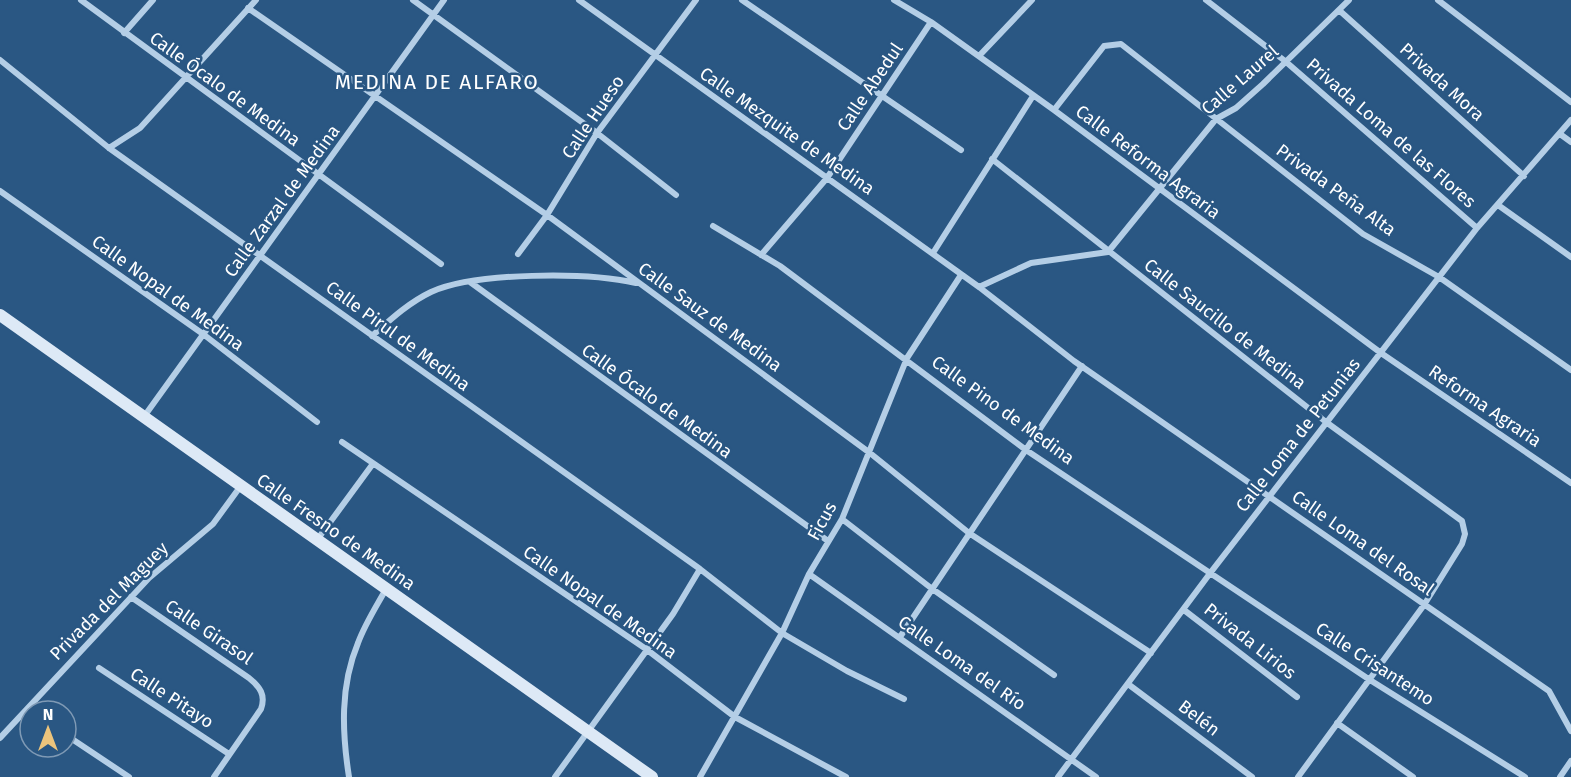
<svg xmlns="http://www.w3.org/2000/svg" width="1571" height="777" viewBox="0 0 1571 777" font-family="'Fira Sans',sans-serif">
<rect width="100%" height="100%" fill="#2a5783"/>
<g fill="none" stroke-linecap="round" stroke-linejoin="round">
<path stroke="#b4cee6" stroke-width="6" d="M 81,0 L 441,264
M 413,0 L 597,133 L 676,195
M 579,0 L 979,287 L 1074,361 L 1549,691 L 1571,731
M 742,0 L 961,150
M 894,0 L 931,22 L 1054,110 L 1381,353 L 1571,483
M 1206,0 L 1285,61 L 1477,228
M 1438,0 L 1571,102
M 248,8 L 547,215 L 870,453 L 969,533 L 1151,653
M 1340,11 L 1524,176
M 124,33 L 153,0
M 979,56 L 1032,0
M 0,60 L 109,148 L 700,569 L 782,633 L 847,671 L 904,699
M 1054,110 L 1104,46 L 1121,44 L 1363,234 L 1439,277 L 1571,370
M 1560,134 L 1571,142
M 109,148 L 140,128 L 256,0
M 992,159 L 1326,422 L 1462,521 L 1465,534 L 1462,544 L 1424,605 L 1298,777
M 0,191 L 203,334 L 317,422
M 1498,205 L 1571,257
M 713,226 L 780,266 L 1026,450 L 1370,680 L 1525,777
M 933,253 L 1033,96
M 518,254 L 547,215 L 597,133 L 696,0
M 761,255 L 827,178 L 931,22
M 470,282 L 828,541
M 979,287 L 1031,263 L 1108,252 L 1216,119 L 1236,108 L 1263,84 L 1349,0
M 372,336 C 390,320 408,303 431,292 C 476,272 587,272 636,283
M 143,418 L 444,0
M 342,442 L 646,649 L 735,717 L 846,777
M 842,519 L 931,588 L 1054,675
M 317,540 L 372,465
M 809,574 L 1096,777
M 131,597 L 249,678 C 260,687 266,695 261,709 L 214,777
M 1184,610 L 1297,697
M 900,637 L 1082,366
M 99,668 L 229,754
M 1128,684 L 1252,777
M 1337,723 L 1413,777
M 66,735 L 129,777
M 0,738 L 149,578 L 213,524 L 240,487
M 349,777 C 342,732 340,686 358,643 C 365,624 376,607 386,589
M 555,777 L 673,614 L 700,569
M 700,777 L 782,633 L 809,574 L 842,519 L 907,358 L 961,275
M 1058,777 L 1211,572 L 1477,228 L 1571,120
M 1560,777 L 1571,761"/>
<path stroke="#dde9f6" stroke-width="12" d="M 0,315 L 652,777"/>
</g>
<g text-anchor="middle" stroke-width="5" stroke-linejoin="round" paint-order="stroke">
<g font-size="18" fill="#fff" stroke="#2a5783">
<text transform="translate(1240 80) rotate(-41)" y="6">Calle Laurel</text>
<text transform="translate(1442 82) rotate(42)" y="6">Privada Mora</text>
<text transform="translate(870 87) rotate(-56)" y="6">Calle Abedul</text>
<text transform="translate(225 89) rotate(36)" y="6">Calle Ócalo de Medina</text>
<text transform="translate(593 117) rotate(-56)" y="6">Calle Hueso</text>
<text transform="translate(787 131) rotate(35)" y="6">Calle Mezquite de Medina</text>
<text transform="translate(1391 133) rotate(41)" y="6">Privada Loma de las Flores</text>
<text transform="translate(1148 162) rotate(37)" y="6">Calle Reforma Agraria</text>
<text transform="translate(1336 190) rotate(36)" y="6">Privada Peña Alta</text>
<text transform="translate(282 201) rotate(-54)" y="6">Calle Zarzal de Medina</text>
<text transform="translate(168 293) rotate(36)" y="6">Calle Nopal de Medina</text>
<text transform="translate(710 317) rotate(36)" y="6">Calle Sauz de Medina</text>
<text transform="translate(1225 324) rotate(38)" y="6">Calle Saucillo de Medina</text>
<text transform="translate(398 336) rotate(36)" y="6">Calle Pirul de Medina</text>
<text transform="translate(657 401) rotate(36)" y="6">Calle Ócalo de Medina</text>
<text transform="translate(1485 406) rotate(34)" y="6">Reforma Agraria</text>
<text transform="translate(1003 410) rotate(36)" y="6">Calle Pino de Medina</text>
<text transform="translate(1298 435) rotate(-52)" y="6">Calle Loma de Petunias</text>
<text transform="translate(822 521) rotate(-61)" y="6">Ficus</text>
<text transform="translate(336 532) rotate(35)" y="6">Calle Fresno de Medina</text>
<text transform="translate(1363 543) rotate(35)" y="6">Calle Loma del Rosal</text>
<text transform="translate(109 601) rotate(-45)" y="6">Privada del Maguey</text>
<text transform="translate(600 602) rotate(35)" y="6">Calle Nopal de Medina</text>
<text transform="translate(209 632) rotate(34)" y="6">Calle Girasol</text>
<text transform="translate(1250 641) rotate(38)" y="6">Privada Lirios</text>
<text transform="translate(962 663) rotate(35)" y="6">Calle Loma del Río</text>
<text transform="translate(1375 664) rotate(33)" y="6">Calle Crisantemo</text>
<text transform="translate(172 698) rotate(33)" y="6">Calle Pitayo</text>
<text transform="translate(1199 718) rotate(37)" y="6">Belén</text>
</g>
<g font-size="21" letter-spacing="1.5" fill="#fff" stroke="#2a5783">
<text x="437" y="89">MEDINA DE ALFARO</text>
</g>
</g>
<g transform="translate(48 729)"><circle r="28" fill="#2a5783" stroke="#7f9ab5" stroke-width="1.5"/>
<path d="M0-4.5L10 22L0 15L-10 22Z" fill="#ecc47c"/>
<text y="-9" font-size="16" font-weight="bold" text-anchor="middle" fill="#ffffff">N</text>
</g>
</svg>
